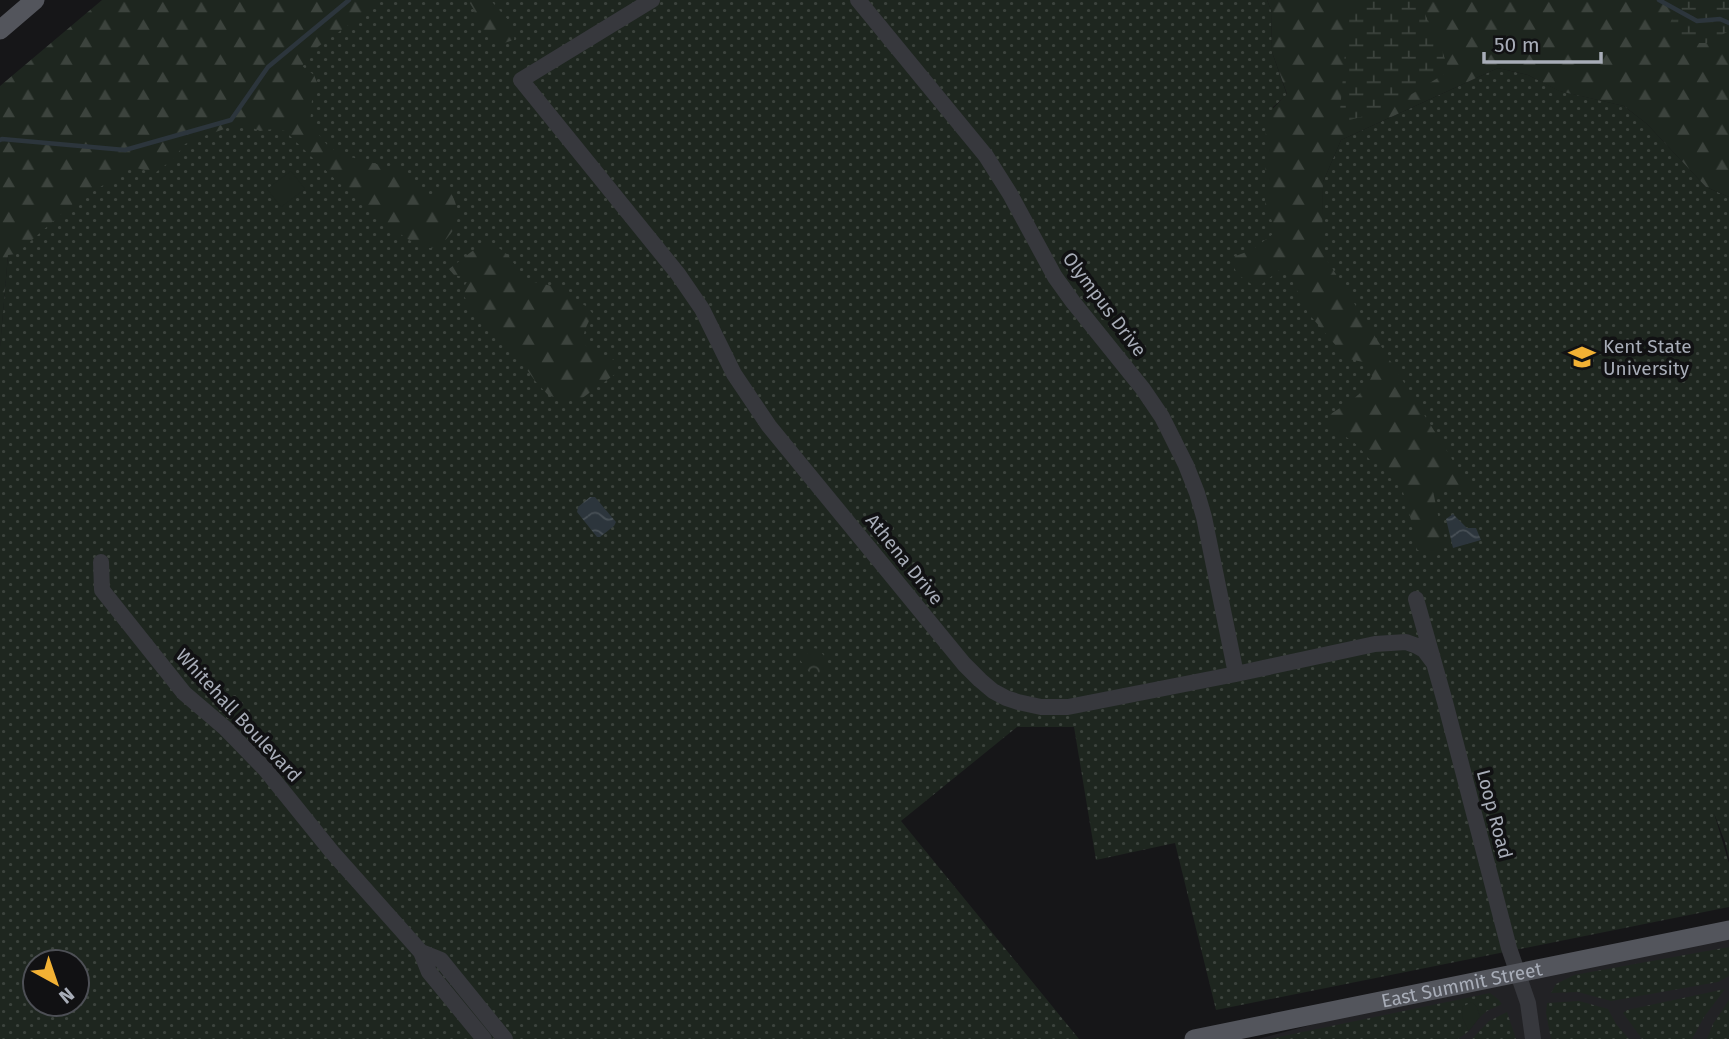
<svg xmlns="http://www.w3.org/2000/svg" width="1729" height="1039" viewBox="0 0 1729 1039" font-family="'Fira Sans',sans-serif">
<defs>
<pattern id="grass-dots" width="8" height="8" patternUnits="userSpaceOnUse" patternTransform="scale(1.75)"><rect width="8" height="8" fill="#1e261f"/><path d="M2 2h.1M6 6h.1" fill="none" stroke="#3c433d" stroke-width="1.8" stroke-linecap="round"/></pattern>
<pattern id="forest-firs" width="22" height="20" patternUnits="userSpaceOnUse" patternTransform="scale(1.75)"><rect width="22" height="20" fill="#1e261f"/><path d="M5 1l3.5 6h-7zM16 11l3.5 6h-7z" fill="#3c433d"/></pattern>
<pattern id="wetland-marsh" width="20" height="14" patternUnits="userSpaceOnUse" patternTransform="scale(1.75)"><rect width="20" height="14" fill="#1e261f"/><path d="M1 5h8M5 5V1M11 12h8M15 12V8" fill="none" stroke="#3c433d"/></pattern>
<pattern id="park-crowns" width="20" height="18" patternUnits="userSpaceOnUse" patternTransform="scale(1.75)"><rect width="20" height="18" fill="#1e261f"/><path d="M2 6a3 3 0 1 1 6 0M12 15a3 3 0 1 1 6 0" fill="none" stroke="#3c433d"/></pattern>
<pattern id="water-waves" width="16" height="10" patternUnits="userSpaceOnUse" patternTransform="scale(1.75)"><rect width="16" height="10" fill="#2c353c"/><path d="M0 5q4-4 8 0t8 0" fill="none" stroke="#485056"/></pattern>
</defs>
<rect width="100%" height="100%" fill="#161618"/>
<path fill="#222225" d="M 1729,930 L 1729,1039 L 1258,1039 L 1478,981 Z"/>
<path fill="url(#grass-dots)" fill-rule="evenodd" d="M 351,0 L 1267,0 L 1271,10 L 1272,52 L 1287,95 L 1273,107 L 1321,252 L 1323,182 L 1341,140 L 1498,68 L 1528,75 L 1560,91 L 1624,106 L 1647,124 L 1706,187 L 1729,197 L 1729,859 L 1725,842 L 1714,813 L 1729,863 L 1729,907 L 1216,1010 L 1175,843 L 1096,860 L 1074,727 L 1017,727 L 901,821 L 1079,1039 L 0,1039 L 0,347 L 16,163 ZM 35,962 L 77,962 L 77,1004 L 35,1004 Z
M 1729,947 L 1729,976 L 1718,982 L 1611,1001 L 1578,992 L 1551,993 L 1556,984 L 1574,975 Z
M 1725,989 L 1704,1017 L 1692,1039 L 1642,1039 L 1623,1013 L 1627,1010 Z
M 1490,993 L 1498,999 L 1502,1004 L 1487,1011 L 1480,1017 L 1477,1007 L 1463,1019 L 1469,1031 L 1458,1039 L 1269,1039 Z
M 1729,1000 L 1729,1039 L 1707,1039 L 1713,1024 Z
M 1579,1001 L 1608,1009 L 1616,1024 L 1629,1039 L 1551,1039 L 1546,1013 L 1547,1003 Z
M 1507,1012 L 1516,1039 L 1472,1039 L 1489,1021 Z"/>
<path fill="url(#forest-firs)" d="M 102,0 L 378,0 L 371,9 L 319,46 L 310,55 L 302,66 L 314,75 L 318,85 L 312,100 L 310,124 L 328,146 L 343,155 L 403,171 L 425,198 L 433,197 L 439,186 L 450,188 C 457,208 464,219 448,237 C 443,243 438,248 430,248 C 402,248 309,154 285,131 L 273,129 L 260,131 L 248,126 L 236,125 L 201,137 L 185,144 L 173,159 L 155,173 L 133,167 L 74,203 L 16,254 L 8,255 L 0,348 L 0,86 Z
M 468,0 L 491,0 C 499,13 517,22 514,40 L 497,45 L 489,39 L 476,22 L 474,10 Z
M 1267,0 L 1729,0 L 1729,197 L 1706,187 L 1647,124 L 1624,106 L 1559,91 L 1528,75 L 1498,68 L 1341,140 L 1323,182 L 1322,252 L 1472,491 L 1433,491 L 1444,544 L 1437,556 L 1417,550 L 1413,527 L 1401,485 L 1384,468 L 1370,460 L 1357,445 L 1327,423 L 1329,415 C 1346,404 1363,396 1372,376 L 1363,362 L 1349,359 L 1338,348 L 1308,313 L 1292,280 L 1282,268 L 1257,288 L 1237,274 L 1230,258 L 1252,250 L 1277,231 L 1265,207 L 1266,116 L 1287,94 L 1272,52 L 1271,10 Z
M 491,242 L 508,255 L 522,275 L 534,282 L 552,286 L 569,295 L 587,307 L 593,314 C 573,347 587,350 617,361 L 618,372 L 581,399 L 572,400 L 549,396 L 536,382 L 515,354 L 472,310 L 461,291 L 467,282 L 463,277 L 454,275 L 449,269 L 475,249 Z"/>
<path fill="url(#wetland-marsh)" d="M 1352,0 L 1422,0 L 1423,10 L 1441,47 L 1449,71 L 1386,110 L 1339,123 L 1348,17 Z
M 1682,0 L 1729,0 L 1729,31 L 1707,43 L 1688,43 L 1669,25 Z"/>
<path fill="url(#park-crowns)" d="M 813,648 L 818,649 L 826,658 L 825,669 L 821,673 L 809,672 L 800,660 Z"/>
<path fill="#1e261f" d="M 291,171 L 305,189 L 281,207 L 267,189 Z
M 1472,1002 L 1477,1007 L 1480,1017 L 1469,1031 L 1463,1019 L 1462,1007 Z"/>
<path fill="url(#water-waves)" d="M 590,497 L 595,497 L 616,522 L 614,526 L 600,537 L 597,537 L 577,512 L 578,507 Z
M 1453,514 L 1467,528 L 1476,528 L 1481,540 L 1453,548 L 1446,519 Z"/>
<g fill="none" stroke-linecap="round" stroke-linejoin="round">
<path stroke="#2c353c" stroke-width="4.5" d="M 1659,0 L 1697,21 L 1720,19 L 1729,23
M 0,140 L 2,139 L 125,150 L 231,120 L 268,67 L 349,0"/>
<path stroke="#37383d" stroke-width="16" d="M 652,0 L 521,80 L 678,274 L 702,309 L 734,374 L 769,426 L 964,664 L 980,680 L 993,691 L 1006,698 L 1018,702 L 1041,707 L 1068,707 L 1236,674 L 1375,644 L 1406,642 L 1417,646 L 1424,650 L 1433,662
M 858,0 L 986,156 L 1010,194 L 1055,277 L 1073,302 L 1143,389 L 1162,417 L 1186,465 L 1197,493 L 1204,517 L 1236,674
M 101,562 L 102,590 L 184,693 L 225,728 L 265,769 L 332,852 L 421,952 L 429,972 L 484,1039
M 1416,599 L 1445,702 L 1509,948 L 1528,1003 L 1533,1039
M 421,952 L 441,960 L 505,1039"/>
<g stroke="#53555c" stroke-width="19">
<path d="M 0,30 L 35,0"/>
<path id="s1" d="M 1194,1039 L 1729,930"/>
</g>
</g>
<defs>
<g id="university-bare" transform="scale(2.1)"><path d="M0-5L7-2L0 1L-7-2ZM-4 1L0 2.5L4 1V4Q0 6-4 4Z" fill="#f2b134" stroke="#111113" stroke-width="2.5" paint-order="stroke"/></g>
</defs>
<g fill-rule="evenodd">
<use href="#university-bare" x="1582" y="357"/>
</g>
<g text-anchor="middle" stroke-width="7" stroke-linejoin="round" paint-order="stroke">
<g font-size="19" fill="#a8adb8" stroke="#111113">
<text transform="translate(1105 304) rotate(53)" y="7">Olympus Drive</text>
<text transform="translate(905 559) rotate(51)" y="7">Athena Drive</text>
<text transform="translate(239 715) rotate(47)" y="7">Whitehall Boulevard</text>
<text transform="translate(1495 814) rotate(75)" y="7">Loop Road</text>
<text dy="7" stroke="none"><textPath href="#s1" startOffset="273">East Summit Street</textPath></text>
</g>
<g font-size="19" fill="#a8adb8" stroke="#111113" text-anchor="start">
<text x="1603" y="353">Kent State<tspan x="1603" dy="22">University</tspan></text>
</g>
</g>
<g transform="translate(56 983) rotate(140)"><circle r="33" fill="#111113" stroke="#4d4f55" stroke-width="2"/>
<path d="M0-5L12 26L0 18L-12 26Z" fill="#f2b134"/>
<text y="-10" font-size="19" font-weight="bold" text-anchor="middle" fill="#a8adb8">N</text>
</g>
<path d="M1484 52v10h117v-10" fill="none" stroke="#a8adb8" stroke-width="3.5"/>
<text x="1494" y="52" font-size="21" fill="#a8adb8" stroke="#111113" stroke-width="5" paint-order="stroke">50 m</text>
</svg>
